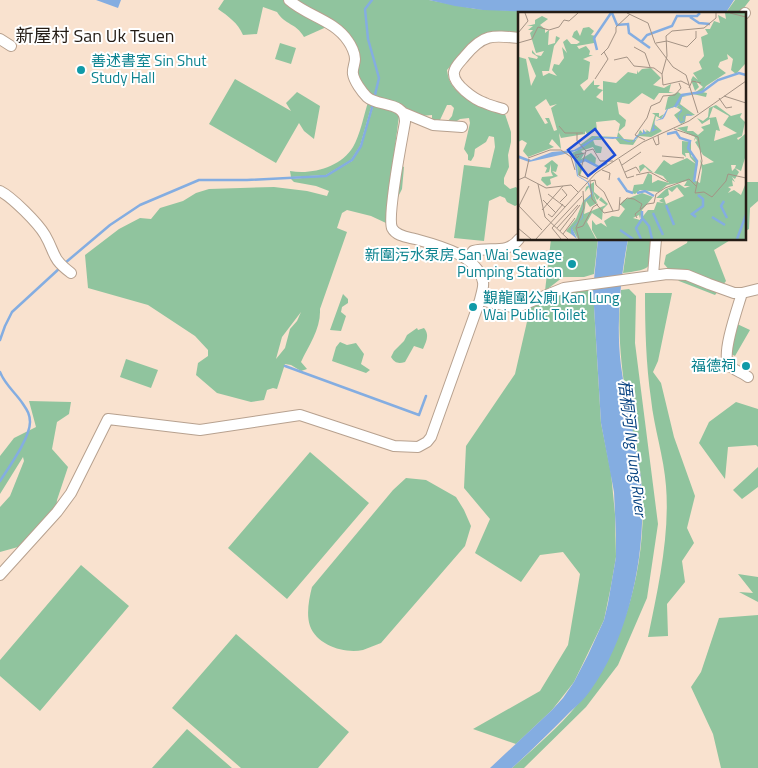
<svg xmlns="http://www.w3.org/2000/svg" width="758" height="768" viewBox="0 0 758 768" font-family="'Titillium Web','Noto Sans SC',sans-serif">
<rect width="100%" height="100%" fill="#f9e2cf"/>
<path fill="#90c49e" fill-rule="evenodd" d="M 224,0 L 429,0 L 476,9 L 590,14 L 519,14 L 519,35 L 502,33 L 465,49 L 447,70 C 450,100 484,106 508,110 L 505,114 L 511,132 L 511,142 L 508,155 L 509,167 L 504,178 L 504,184 L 510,189 L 516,187 L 519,190 L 519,204 L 515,206 L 507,202 L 505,198 L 500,196 L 489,201 L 484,241 L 454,238 L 464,165 L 490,168 L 495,147 L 494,137 L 489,136 L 486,142 L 475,149 L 474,156 L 471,161 L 468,160 L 468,155 L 464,149 L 470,123 L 469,118 L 460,119 L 452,124 L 448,121 L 452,116 L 454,108 L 451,105 L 447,105 L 440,120 L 437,121 L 432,120 L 432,115 L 421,116 L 370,95 L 361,81 L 356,68 L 360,54 L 353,54 L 331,25 L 304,37 C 296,23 285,25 277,12 L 263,7 L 257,34 L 243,35 C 238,23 228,16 218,9 Z
M 735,0 L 750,0 L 739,14 L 725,14 Z
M 280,43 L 296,48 L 291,64 L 275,59 Z
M 235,79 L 291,111 L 286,103 L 297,92 L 320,106 L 314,139 L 304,131 L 299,123 L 276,163 L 209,124 Z
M 368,102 L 372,104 L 360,146 L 351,160 L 326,175 L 291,177 L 290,171 C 312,175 341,167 353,147 C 360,135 364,115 368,102 Z
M 374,104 L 398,112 L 399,116 L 393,162 L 404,167 L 402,189 L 398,197 L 391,203 L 388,209 L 386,223 L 371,216 L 347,210 L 342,213 L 337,228 L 347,232 L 320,309 C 321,329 309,345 301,362 L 307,369 L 301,371 L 291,365 L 285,364 L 277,389 L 273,388 L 267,390 L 264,400 L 251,402 L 217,393 L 196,375 L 198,363 L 208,356 L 208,350 L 195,336 L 148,305 L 88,288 L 85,255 L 119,229 L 140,218 L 151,219 L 160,208 L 183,201 L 196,193 L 209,189 L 274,187 L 307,191 L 327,196 L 329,191 L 316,186 L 294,182 L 291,179 L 326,176 L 352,161 L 361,146 ZM 301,312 L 297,321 L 290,329 L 285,348 L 276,359 L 282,337 Z
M 744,182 L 758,182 L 758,201 L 750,208 L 749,229 L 744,232 Z
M 551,239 L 598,239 L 594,274 L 584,277 L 563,277 L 545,291 Z
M 628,239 L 654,239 C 650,269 654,269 623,273 Z
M 688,239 L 732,239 L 714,250 L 726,281 L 715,295 L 679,281 L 664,264 L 666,255 L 687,243 Z
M 564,288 L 593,290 L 601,423 L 611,473 L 615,514 L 616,557 L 611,586 L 604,620 L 574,682 L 552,710 L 516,744 L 473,729 L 540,691 L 568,645 L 580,574 L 563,552 L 540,555 L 521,582 L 475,553 L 490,519 L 464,488 L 466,446 L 515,374 L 532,300 Z
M 629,289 L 636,296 L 635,343 L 658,524 L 647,598 L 618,665 L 586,707 L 524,768 L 512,768 C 534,748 558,728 577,705 C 629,643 651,549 640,470 C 636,448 630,426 627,403 C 621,366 617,328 621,290 Z
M 645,293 L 672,293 L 658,361 L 653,372 L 661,383 L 674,437 L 695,496 L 687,528 L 694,543 L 682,561 L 685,582 L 667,604 L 668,636 L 648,637 C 658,589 670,535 666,486 C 664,457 654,428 651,399 C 646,364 645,328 645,293 Z
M 343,294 L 348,299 L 348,303 L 342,307 L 341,312 L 346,316 L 341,331 L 330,330 Z
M 735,323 L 750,330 L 735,356 L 731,354 Z
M 417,328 L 418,330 L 424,328 C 430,335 426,342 423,349 L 414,346 L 405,362 C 398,364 395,363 391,357 L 394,351 L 404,341 L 407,335 Z
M 340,342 L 347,345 L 356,343 L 364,354 L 361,364 L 370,370 L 366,373 L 332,361 L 336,347 Z
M 126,359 L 158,370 L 151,388 L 120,377 Z
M 29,401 L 71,402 L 69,414 L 57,422 L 52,449 L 68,467 L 57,500 L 56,511 L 18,547 L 0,552 L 0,507 L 10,496 L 24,461 L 23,457 L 0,494 L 0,456 L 14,438 L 36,427 Z
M 736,402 L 758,409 L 758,447 L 756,445 L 728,447 L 725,479 L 699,443 L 709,422 Z
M 310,452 L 369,503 L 287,599 L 228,548 Z
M 758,467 L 758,487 L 742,499 L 733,490 Z
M 406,478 L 426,480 L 456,497 L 464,510 L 471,526 L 465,546 L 381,643 C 375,645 369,648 363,650 C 344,654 317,645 310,626 C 306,614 309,599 312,587 L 393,490 Z
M 81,565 L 129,606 L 40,711 L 0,676 L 0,660 Z
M 738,574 L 758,577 L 758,602 L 739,592 L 753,593 Z
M 758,615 L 758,768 L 721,768 L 713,734 L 691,687 L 701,672 L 719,618 Z
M 236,634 L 349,732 L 318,768 L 241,768 L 172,708 Z
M 187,729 L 232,768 L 152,768 Z"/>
<path fill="#84ade1" d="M 96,0 L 121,0 L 118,8 Z
M 429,0 L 734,0 L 725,14 L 590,14 L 483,10 L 455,6 Z
M 598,239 L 628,239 C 620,280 616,325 621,366 C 626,402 635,436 640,471 C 649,541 632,633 590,691 C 584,700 574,708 567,715 C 549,733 531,751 512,768 L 490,768 L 552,710 L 563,698 L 574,682 L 588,655 L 604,620 L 608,603 L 616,557 L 616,535 L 614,492 L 601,423 L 593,290 Z"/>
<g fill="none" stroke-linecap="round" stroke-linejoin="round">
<path stroke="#84ade1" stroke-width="2.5" d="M 372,0 L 365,9 L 368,39 L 379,78 L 374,99
M 65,263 L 110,225 L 140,205 L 199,180 L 247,180 L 326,176 L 352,160 L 361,146 L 373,104
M 0,340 L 5,326 L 12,312 L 61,267
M 285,366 L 419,415 L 426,396
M 0,372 C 5,385 15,392 23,404 C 27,410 30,414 30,422 C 30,438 9,467 0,481"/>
<g stroke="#b7a18f" stroke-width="12">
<path id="street" d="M 744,14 L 745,13
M 0,39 L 11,46
M 503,109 C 497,107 491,106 485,103 C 475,100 452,84 454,72 C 455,66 461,61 465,56 C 483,34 492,35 519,38
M 404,113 L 433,125 L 462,127
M 0,191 C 12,197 38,223 45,235 C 56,254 51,258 71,273
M 467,259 L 473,251 C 490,246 507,255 519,239
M 653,275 L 656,239
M 742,293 C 738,307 722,351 728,364 C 731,369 743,373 748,377
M 480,300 L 512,307 L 520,306 L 564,288 L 667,274 L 687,275 L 709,284 L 734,293 L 742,293 L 758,289
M 0,575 L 57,512 L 71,493 L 108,419 L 200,430 L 300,415 L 394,446 L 418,447 L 427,442 L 431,437 L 480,300 C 481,295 484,287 483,282 C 478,255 437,245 415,239 C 407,237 396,236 392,228 C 387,216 402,139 405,122 C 406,101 378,107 367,97 C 362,92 354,81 353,74 C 352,69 355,64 355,59 C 355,53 351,45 348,41 C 334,20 307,16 289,0"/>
</g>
<use href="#street" stroke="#fff" stroke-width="10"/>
</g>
<g fill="#0f9aa8" stroke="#fff" stroke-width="2">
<circle cx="81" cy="70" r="5"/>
<circle cx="572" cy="264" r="5"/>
<circle cx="473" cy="307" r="5"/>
<circle cx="746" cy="366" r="5"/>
</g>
<g text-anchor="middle" stroke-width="4" stroke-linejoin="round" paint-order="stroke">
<g font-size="15" fill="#0d838f" stroke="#fff" text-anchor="start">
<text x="91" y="66">善述書室 Sin Shut<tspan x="91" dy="17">Study Hall</tspan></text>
<text x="562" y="260" text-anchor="end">新圍污水泵房 San Wai Sewage<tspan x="562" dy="17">Pumping Station</tspan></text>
<text x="483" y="303">覲龍圍公廁 Kan Lung<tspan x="483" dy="17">Wai Public Toilet</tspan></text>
<text x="736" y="371" text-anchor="end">福德祠</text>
</g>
<g font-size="16" font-style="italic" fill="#0a4583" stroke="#fff">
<text transform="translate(633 448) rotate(83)" y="6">梧桐河 Ng Tung River</text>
</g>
<g font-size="18" fill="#241c15" stroke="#fff">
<text x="95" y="42">新屋村 San Uk Tsuen</text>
</g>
</g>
<g transform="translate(518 12)">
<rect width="228" height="228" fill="#f9e2cf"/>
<path d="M 207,1 L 227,1 L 227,52 L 218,62 L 213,58 L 215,47 L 209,42 L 210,47 L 202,50 L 200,55 L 208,61 L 188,74 L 184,80 L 189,81 L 188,85 L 175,82 L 185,75 L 178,69 L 181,75 L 177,79 L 173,68 L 175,64 L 180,68 L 175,61 L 184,57 L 181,50 L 186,44 L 183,25 L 190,22 L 187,17 L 192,17 L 196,9 L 202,11 L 200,3 L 208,7 ZM 24,4 L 30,7 L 22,13 L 27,17 L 27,21 L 31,18 L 30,33 L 37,31 L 38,24 L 42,26 L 36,34 L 31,59 L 24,59 L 25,64 L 31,61 L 39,64 L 34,58 L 36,52 L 41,53 L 46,46 L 44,35 L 49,41 L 45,30 L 49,27 L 53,32 L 59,32 L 62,30 L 54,25 L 56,20 L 59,18 L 62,24 L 65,16 L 71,15 L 76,19 L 73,23 L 78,24 L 76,31 L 59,34 L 61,37 L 68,34 L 72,39 L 71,43 L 75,43 L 65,47 L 72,50 L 70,67 L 62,73 L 66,79 L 76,68 L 76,73 L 82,73 L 79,76 L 85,78 L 78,85 L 85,89 L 85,69 L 98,71 L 110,60 L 119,62 L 119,58 L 120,61 L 124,57 L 133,56 L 143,66 L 135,73 L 146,76 L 153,72 L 151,80 L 156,81 L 141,81 L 136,88 L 124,81 L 111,92 L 99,90 L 101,102 L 108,108 L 107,114 L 100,120 L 106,127 L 118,128 L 122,118 L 125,121 L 129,119 L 127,117 L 132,120 L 137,103 L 134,101 L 141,101 L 141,105 L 146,102 L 143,107 L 138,104 L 136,112 L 144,119 L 133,125 L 121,124 L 115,133 L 102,132 L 97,126 L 94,126 L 83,125 L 83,128 L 75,128 L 77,133 L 84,135 L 83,141 L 78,141 L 75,135 L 63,139 L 66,142 L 63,147 L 73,141 L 78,146 L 77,154 L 66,148 L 62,151 L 65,155 L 62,164 L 69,169 L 60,163 L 59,151 L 54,141 L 64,136 L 76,126 L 64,134 L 62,133 L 74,124 L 99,125 L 102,112 L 97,108 L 78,110 L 79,117 L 70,123 L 67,119 L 67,122 L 43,126 L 41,121 L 43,137 L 34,127 L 31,132 L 36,135 L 10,145 L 5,139 L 9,131 L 4,128 L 0,130 L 0,48 L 1,45 L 8,47 L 13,74 L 18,64 L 10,45 L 19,47 L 20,45 L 14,41 L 14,38 L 18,43 L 23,44 L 26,39 L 18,41 L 12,21 L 15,18 L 10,18 L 15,14 L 9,14 L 17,12 L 17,8 ZM 28,87 L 32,94 L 39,92 L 33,96 L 39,118 L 36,119 L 31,106 L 27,106 L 30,111 L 27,112 L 17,95 ZM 160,80 L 166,84 L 174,83 L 164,85 L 162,92 L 177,103 L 168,104 L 167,110 L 163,112 L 156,103 L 163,98 L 158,95 L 162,93 L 147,98 L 150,85 ZM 198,93 L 213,104 L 224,101 L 222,105 L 227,110 L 224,124 L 219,126 L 220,128 L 227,122 L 227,146 L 223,159 L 217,156 L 218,153 L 213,153 L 214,159 L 217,156 L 221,160 L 217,167 L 214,165 L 217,170 L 214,168 L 215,174 L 210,175 L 213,177 L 210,181 L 216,178 L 223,183 L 227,173 L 227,227 L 79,227 L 74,218 L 74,208 L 78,213 L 83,211 L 89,215 L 86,209 L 94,204 L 101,205 L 107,197 L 102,192 L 106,188 L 124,181 L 135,185 L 124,198 L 122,207 L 121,203 L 115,206 L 122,208 L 130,198 L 136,198 L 139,190 L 146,191 L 141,189 L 145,186 L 138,186 L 148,177 L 161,172 L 167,176 L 172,174 L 166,174 L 169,169 L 149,173 L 141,180 L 122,178 L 117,182 L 114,181 L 116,173 L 125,172 L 130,161 L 134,163 L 134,171 L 140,168 L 151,171 L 145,164 L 131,159 L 127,155 L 122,160 L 121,154 L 125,152 L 136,161 L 146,148 L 153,153 L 169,146 L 178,152 L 172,145 L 171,141 L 167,141 L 168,145 L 164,142 L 164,129 L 173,130 L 173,144 L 180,150 L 176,168 L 182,171 L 184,158 L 182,147 L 185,153 L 196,150 L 185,143 L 177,130 L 179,129 L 178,126 L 176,129 L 177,125 L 159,116 L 170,114 L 169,119 L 175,119 L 180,123 L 186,118 L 183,115 L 192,112 L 192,107 L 184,112 L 179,106 L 185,109 L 190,105 L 191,96 ZM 195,95 L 211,104 L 205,113 L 219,121 L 196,129 L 198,118 L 202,119 L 198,105 L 191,106 ZM 159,175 L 166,184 L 148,192 L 146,186 L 151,183 L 150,177 L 154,180 ZM 34,148 L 40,153 L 38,160 L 34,159 L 40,164 L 32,167 L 33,172 L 29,174 L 23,168 L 24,165 L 35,164 L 33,160 L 33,152 L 31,160 L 27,161 L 29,156 L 26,154 ZM 76,170 L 76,180 L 82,185 L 79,188 L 75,180 L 79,191 L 72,195 L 68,189 L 66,202 L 88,193 L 81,188 L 83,185 L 90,192 L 85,197 L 84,208 L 74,201 L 69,210 L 78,227 L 60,227 L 54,217 L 53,222 L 48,219 L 58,207 L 65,189 L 73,182 L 71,175 L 67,180 L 68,175 Z" fill="#90c49e" fill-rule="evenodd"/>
<path d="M 159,93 L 163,94 L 164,96 L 164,99 L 160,104 L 162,110 L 166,109 L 165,105 L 167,103 L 170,102 L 173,103 L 175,104 L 167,103 L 166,110 L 162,111 L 160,108 L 160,103 L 164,96 L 159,93 L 156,95 L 150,97 L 147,104 L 145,107 L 137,109 L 136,117 L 140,117 L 131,121 L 121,123 L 118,127 L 115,130 L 110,130 L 101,126 L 95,127 L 79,126 L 61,138 L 54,140 L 59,151 L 60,164 L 69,169 L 71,171 L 75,181 L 74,184 L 65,191 L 65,206 L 54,216 L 59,227 L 53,222 L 53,216 L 64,206 L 65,191 L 74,181 L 69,170 L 59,164 L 56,147 L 51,141 L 11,150 L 0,146 L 0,143 L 13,148 L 34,140 L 56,138 L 78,125 L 100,125 L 114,130 L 119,123 L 125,121 L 125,117 L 128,121 L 133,120 L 137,109 L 144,106 L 149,97 Z" fill="#84ade1"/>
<path fill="none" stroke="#84ade1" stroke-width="2.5" d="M 94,1 L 99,13 L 110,12 L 111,21 L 132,36M 172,5 L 181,11 L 192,12M 124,29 L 129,23 L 154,14 L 159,4 L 179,4 L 182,1M 79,38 L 76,26 L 93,1M 157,95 L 164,83 L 184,80 L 200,68 L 221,61 L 228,63M 149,122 L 158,120 L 162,126 L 172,129 L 170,136 L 179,149 L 176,170M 60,151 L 67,148 L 81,155 L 89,151M 100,166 L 109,179 L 115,181M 119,181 L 127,179 L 136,184M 206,189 L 203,194 L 209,206M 148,193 L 156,213M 135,201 L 145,223M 178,205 L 174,202 L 185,194 L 185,187 L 180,183M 194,205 L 207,213M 125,207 L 131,214 L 134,227M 102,218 L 115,227M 123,227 L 118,216 L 124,207 L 124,199M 219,227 L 228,203"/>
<path fill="none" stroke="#a49385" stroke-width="1" d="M 109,1 L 130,11 L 137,31 L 155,55 L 168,63 L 180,101M 212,1 L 228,5M 98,15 L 112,2M 0,21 L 10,9 L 7,1M 0,31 L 14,27 L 20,15 L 31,18 L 41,15 L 46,8 L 51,9 L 60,1M 138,31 L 149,29 L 169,35 L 178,26 L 178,19M 116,35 L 127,41 L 132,55M 83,43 L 90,36 L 98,20 L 98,15M 149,44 L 148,24 L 154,19 L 186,16 L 198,6 L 198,1M 96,48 L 109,45 L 116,54 L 136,56 L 144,62 L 145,73 L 163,69 L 171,73M 144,62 L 149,44M 77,67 L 90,47 L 86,40M 171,76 L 174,69 L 183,71M 206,84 L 228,91M 201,86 L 208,96 L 214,95M 41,114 L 47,121 L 65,121M 156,117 L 180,125 L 184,149 L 177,181 L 186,180 L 194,185 L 208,169 L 210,162 L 228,166M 59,121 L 59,129 L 68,139M 135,126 L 138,133 L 141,132 L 140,123M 127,128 L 117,123 L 129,106 L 133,94 L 142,90 L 145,84 L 157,83 L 163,76 L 161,71M 68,139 L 61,163 L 70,167M 68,139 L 75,137 L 82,149 L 95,149M 61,144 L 59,146 L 57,143 L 67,141M 144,144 L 166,146M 10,146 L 32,138 L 43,138 L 53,145 L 57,158M 101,147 L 109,166 L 116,164M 104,153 L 123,140M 84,158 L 92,161 L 91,168M 107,160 L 118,155 L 122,161M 118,163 L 132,160 L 150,170M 7,165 L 11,147M 0,168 L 7,165 L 28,176 L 53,173 L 60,180M 72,169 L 74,187 L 86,201 L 101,198 L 102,185M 72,169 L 77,168 L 78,173 L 86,180 L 95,199M 20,172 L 27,205 L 50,227M 30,182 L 47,195M 25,188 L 38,201M 42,190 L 49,183 L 44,177M 0,193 L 24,218M 102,193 L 109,186 L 116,187 L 124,192 L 122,197M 1,194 L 11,174M 24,198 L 45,174M 30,202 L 34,205 L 45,192M 119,206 L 117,202 L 129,192 L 136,191 L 138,182 L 147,176 L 171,167 L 179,175M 0,216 L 13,227M 39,216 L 60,193M 59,216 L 65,214 L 75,195 L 80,192M 42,219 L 62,193M 45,222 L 57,206M 18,227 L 78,161 L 125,130 L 171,109 L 228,69M 43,227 L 34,216 L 64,184M 61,227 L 58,216 L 66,196 L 65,179"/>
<path fill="#1d4ed8" fill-opacity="0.15" stroke="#1d4ed8" stroke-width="2.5" d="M 77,117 L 97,143 L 70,164 L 50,138 Z"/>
<rect width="228" height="228" fill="none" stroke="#241c15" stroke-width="2.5"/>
</g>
</svg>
